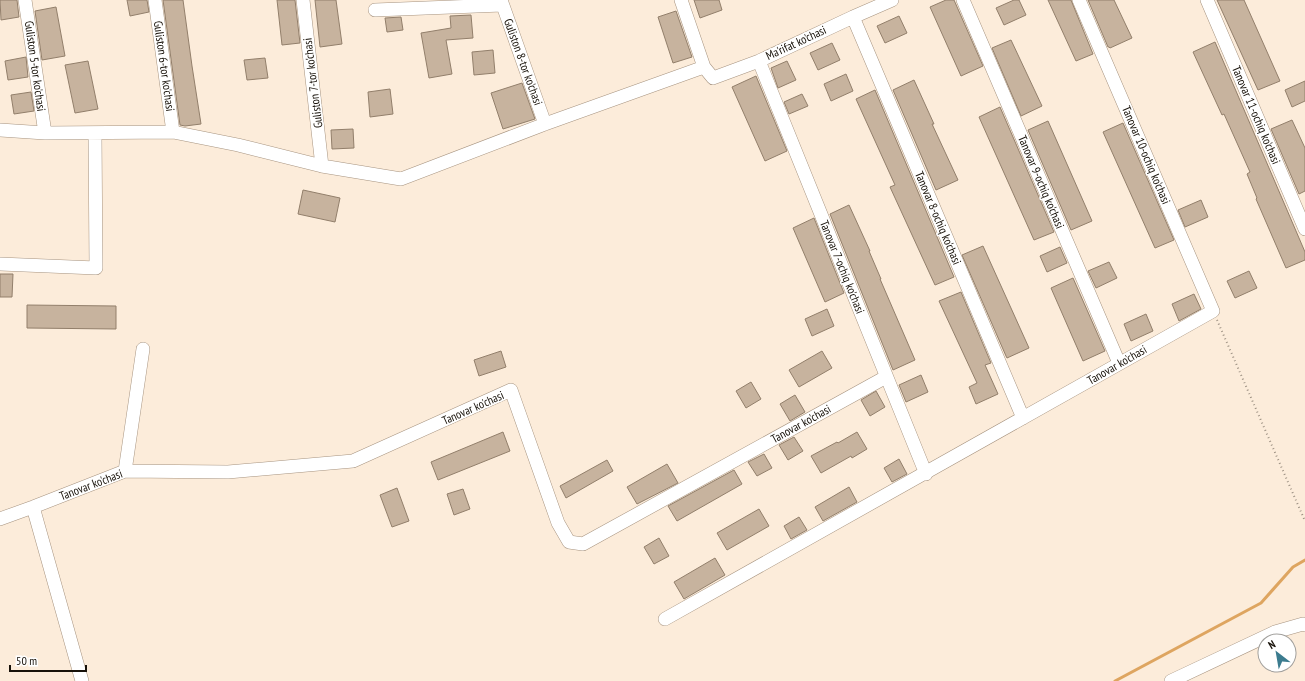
<svg xmlns="http://www.w3.org/2000/svg" width="1305" height="681" viewBox="0 0 1305 681" font-family="'PT Sans Narrow',sans-serif">
<rect width="100%" height="100%" fill="#fcecda"/>
<g fill="none" stroke-linecap="round" stroke-linejoin="round">
<path stroke="#dea560" stroke-width="3" d="M 1115,681 L 1261,603 L 1293,567 L 1305,560"/>
</g>
<path fill="#c7b39e" stroke="#927f6b" d="M 0,0 L 17,0 L 19,17 L 1,20 Z
M 127,0 L 147,0 L 149,12 L 130,16 Z
M 163,0 L 183,0 L 192,66 L 201,124 L 185,126 L 180,125 Z
M 277,0 L 295,0 L 300,43 L 282,45 Z
M 315,0 L 336,0 L 342,44 L 320,47 Z
M 694,0 L 719,0 L 722,10 L 700,18 Z
M 946,0 L 954,0 L 983,66 L 961,76 L 930,7 Z
M 1014,0 L 1019,0 L 1026,15 L 1004,25 L 996,8 Z
M 1048,0 L 1071,0 L 1093,54 L 1076,61 Z
M 1088,0 L 1114,0 L 1132,38 L 1110,48 L 1109,47 L 1108,47 Z
M 1217,0 L 1244,0 L 1280,81 L 1258,90 Z
M 56,7 L 65,56 L 42,60 L 35,11 Z
M 676,11 L 692,57 L 673,63 L 658,17 Z
M 471,15 L 473,38 L 446,40 L 452,74 L 429,78 L 421,33 L 451,28 L 450,16 Z
M 899,16 L 907,33 L 885,43 L 877,26 Z
M 401,17 L 403,30 L 387,32 L 385,18 Z
M 1011,40 L 1042,106 L 1021,116 L 992,48 Z
M 1215,42 L 1305,252 L 1305,260 L 1286,268 L 1256,199 L 1257,198 L 1247,174 L 1250,172 L 1224,114 L 1222,115 L 1193,52 Z
M 832,43 L 840,60 L 818,70 L 810,53 Z
M 493,50 L 495,73 L 474,75 L 472,52 Z
M 26,57 L 28,77 L 8,80 L 5,61 Z
M 265,58 L 268,78 L 247,80 L 244,60 Z
M 88,61 L 98,109 L 75,113 L 65,65 Z
M 787,61 L 796,80 L 778,88 L 771,68 Z
M 846,74 L 853,91 L 831,101 L 824,84 Z
M 756,76 L 787,151 L 765,161 L 732,87 Z
M 914,80 L 934,124 L 932,124 L 958,180 L 936,190 L 893,90 Z
M 1305,81 L 1305,101 L 1292,107 L 1285,90 Z
M 522,83 L 535,119 L 503,129 L 491,93 Z
M 390,89 L 393,114 L 370,117 L 368,92 Z
M 875,90 L 954,277 L 935,285 L 890,187 L 895,185 L 856,99 Z
M 31,92 L 34,111 L 14,114 L 11,95 Z
M 802,94 L 808,106 L 789,114 L 784,102 Z
M 1000,107 L 1054,232 L 1034,240 L 979,117 Z
M 1292,120 L 1305,148 L 1305,191 L 1299,194 L 1271,129 Z
M 1048,121 L 1092,221 L 1071,230 L 1028,130 Z
M 1123,123 L 1174,240 L 1155,248 L 1103,132 Z
M 353,129 L 354,148 L 332,149 L 331,130 Z
M 303,190 L 340,198 L 335,222 L 298,214 Z
M 1201,200 L 1208,217 L 1185,227 L 1178,210 Z
M 849,205 L 870,251 L 869,251 L 881,279 L 880,279 L 915,360 L 893,370 L 830,214 Z
M 814,218 L 844,293 L 825,302 L 793,228 Z
M 983,246 L 1029,348 L 1007,358 L 1006,356 L 962,255 Z
M 1060,247 L 1067,263 L 1047,272 L 1040,256 Z
M 1109,262 L 1117,278 L 1096,288 L 1088,271 Z
M 1249,271 L 1257,288 L 1235,298 L 1227,281 Z
M 0,274 L 13,274 L 12,297 L 0,297 Z
M 1073,278 L 1105,351 L 1083,361 L 1051,288 Z
M 961,292 L 991,363 L 985,365 L 998,394 L 976,404 L 969,387 L 977,383 L 939,301 Z
M 1194,294 L 1201,309 L 1179,321 L 1172,304 Z
M 27,305 L 116,306 L 116,329 L 27,328 Z
M 827,309 L 834,326 L 812,336 L 805,319 Z
M 1146,314 L 1153,331 L 1131,341 L 1124,324 Z
M 501,351 L 506,367 L 479,376 L 474,360 Z
M 822,351 L 832,368 L 799,387 L 789,370 Z
M 921,375 L 928,392 L 906,402 L 899,385 Z
M 751,382 L 761,399 L 746,408 L 736,391 Z
M 876,391 L 885,407 L 870,416 L 861,400 Z
M 795,395 L 805,412 L 790,421 L 780,404 Z
M 503,432 L 510,451 L 438,480 L 431,462 Z
M 857,432 L 867,449 L 852,458 L 851,456 L 821,473 L 811,456 L 837,442 L 838,443 Z
M 794,437 L 803,451 L 788,460 L 779,445 Z
M 764,454 L 772,468 L 757,476 L 748,462 Z
M 899,459 L 907,474 L 892,482 L 884,468 Z
M 607,460 L 613,471 L 566,498 L 560,486 Z
M 667,464 L 678,483 L 637,504 L 627,487 Z
M 734,470 L 742,484 L 677,521 L 668,506 Z
M 849,487 L 857,502 L 823,521 L 815,507 Z
M 397,488 L 409,521 L 392,527 L 380,495 Z
M 463,489 L 470,509 L 454,515 L 447,494 Z
M 759,509 L 769,526 L 727,550 L 717,533 Z
M 799,517 L 807,530 L 791,539 L 784,526 Z
M 659,538 L 669,556 L 654,564 L 644,547 Z
M 715,558 L 725,575 L 684,599 L 674,582 Z"/>
<g fill="none" stroke-linecap="round" stroke-linejoin="round">
<g stroke="#a79480" stroke-width="14">
<path id="minor" d="M 25,0 L 45,133
M 155,0 L 173,132
M 303,0 L 322,166
M 501,0 L 545,124
M 681,0 L 704,67 L 713,78 L 759,61 L 853,17 L 892,0
M 963,0 L 1119,363
M 1207,0 L 1305,229
M 375,10 L 502,5
M 853,17 L 1023,418
M 759,61 L 926,474
M 0,130 L 45,133 L 173,132 L 238,145 L 322,166 L 401,179 L 545,124 L 704,67
M 0,264 L 96,268 L 95,133
M 125,471 L 143,349
M 33,507 L 82,681
M 0,519 L 33,507 L 125,471 L 228,472 L 353,461 L 511,390 L 558,523 L 569,542 L 583,544 L 886,377
M 665,619 L 1213,311 L 1079,0
M 1171,681 L 1275,632 L 1303,624 L 1305,625"/>
</g>
<path stroke="#9f9385" stroke-width="2" stroke-dasharray="1 3" stroke-linecap="butt" d="M 1217,320 L 1305,521"/>
<use href="#minor" stroke="#fff" stroke-width="13"/>
</g>
<g text-anchor="middle" stroke-width="3" stroke-linejoin="round" paint-order="stroke">
<g font-size="12" fill="#171109" stroke="#fff">
<text transform="translate(796 43) rotate(-25)" y="4">Ma'rifat ko'chasi</text>
<text transform="translate(523 62) rotate(70)" y="4">Guliston 8-tor ko'chasi</text>
<text transform="translate(35 66) rotate(82)" y="4">Guliston 5-tor ko'chasi</text>
<text transform="translate(164 66) rotate(82)" y="4">Guliston 6-tor ko'chasi</text>
<text transform="translate(313 83) rotate(-97)" y="4">Guliston 7-tor ko'chasi</text>
<text transform="translate(1256 115) rotate(67)" y="4">Tanovar 11-ochiq ko'chasi</text>
<text transform="translate(1146 155) rotate(67)" y="4">Tanovar 10-ochiq ko'chasi</text>
<text transform="translate(1041 182) rotate(67)" y="4">Tanovar 9-ochiq ko'chasi</text>
<text transform="translate(938 218) rotate(67)" y="4">Tanovar 8-ochiq ko'chasi</text>
<text transform="translate(842 267) rotate(68)" y="4">Tanovar 7-ochiq ko'chasi</text>
<text transform="translate(1117 365) rotate(-30)" y="4">Tanovar ko'chasi</text>
<text transform="translate(473 408) rotate(-24)" y="4">Tanovar ko'chasi</text>
<text transform="translate(801 424) rotate(-29)" y="4">Tanovar ko'chasi</text>
<text transform="translate(91 485) rotate(-21)" y="4">Tanovar ko'chasi</text>
</g>
</g>
<g transform="translate(1277 653) rotate(329)"><circle r="19" fill="#ffffff" stroke="#a2a09d"/>
<path d="M0-3L7 15L0 10L-7 15Z" fill="#3c7c8f"/>
<text y="-6" font-size="11" font-weight="bold" text-anchor="middle" fill="#171109">N</text>
</g>
<path d="M10 665v6h76v-6" fill="none" stroke="#171109" stroke-width="2"/>
<text x="16" y="665" font-size="12" fill="#171109" stroke="#ffffff" stroke-width="3" paint-order="stroke">50 m</text>
</svg>
